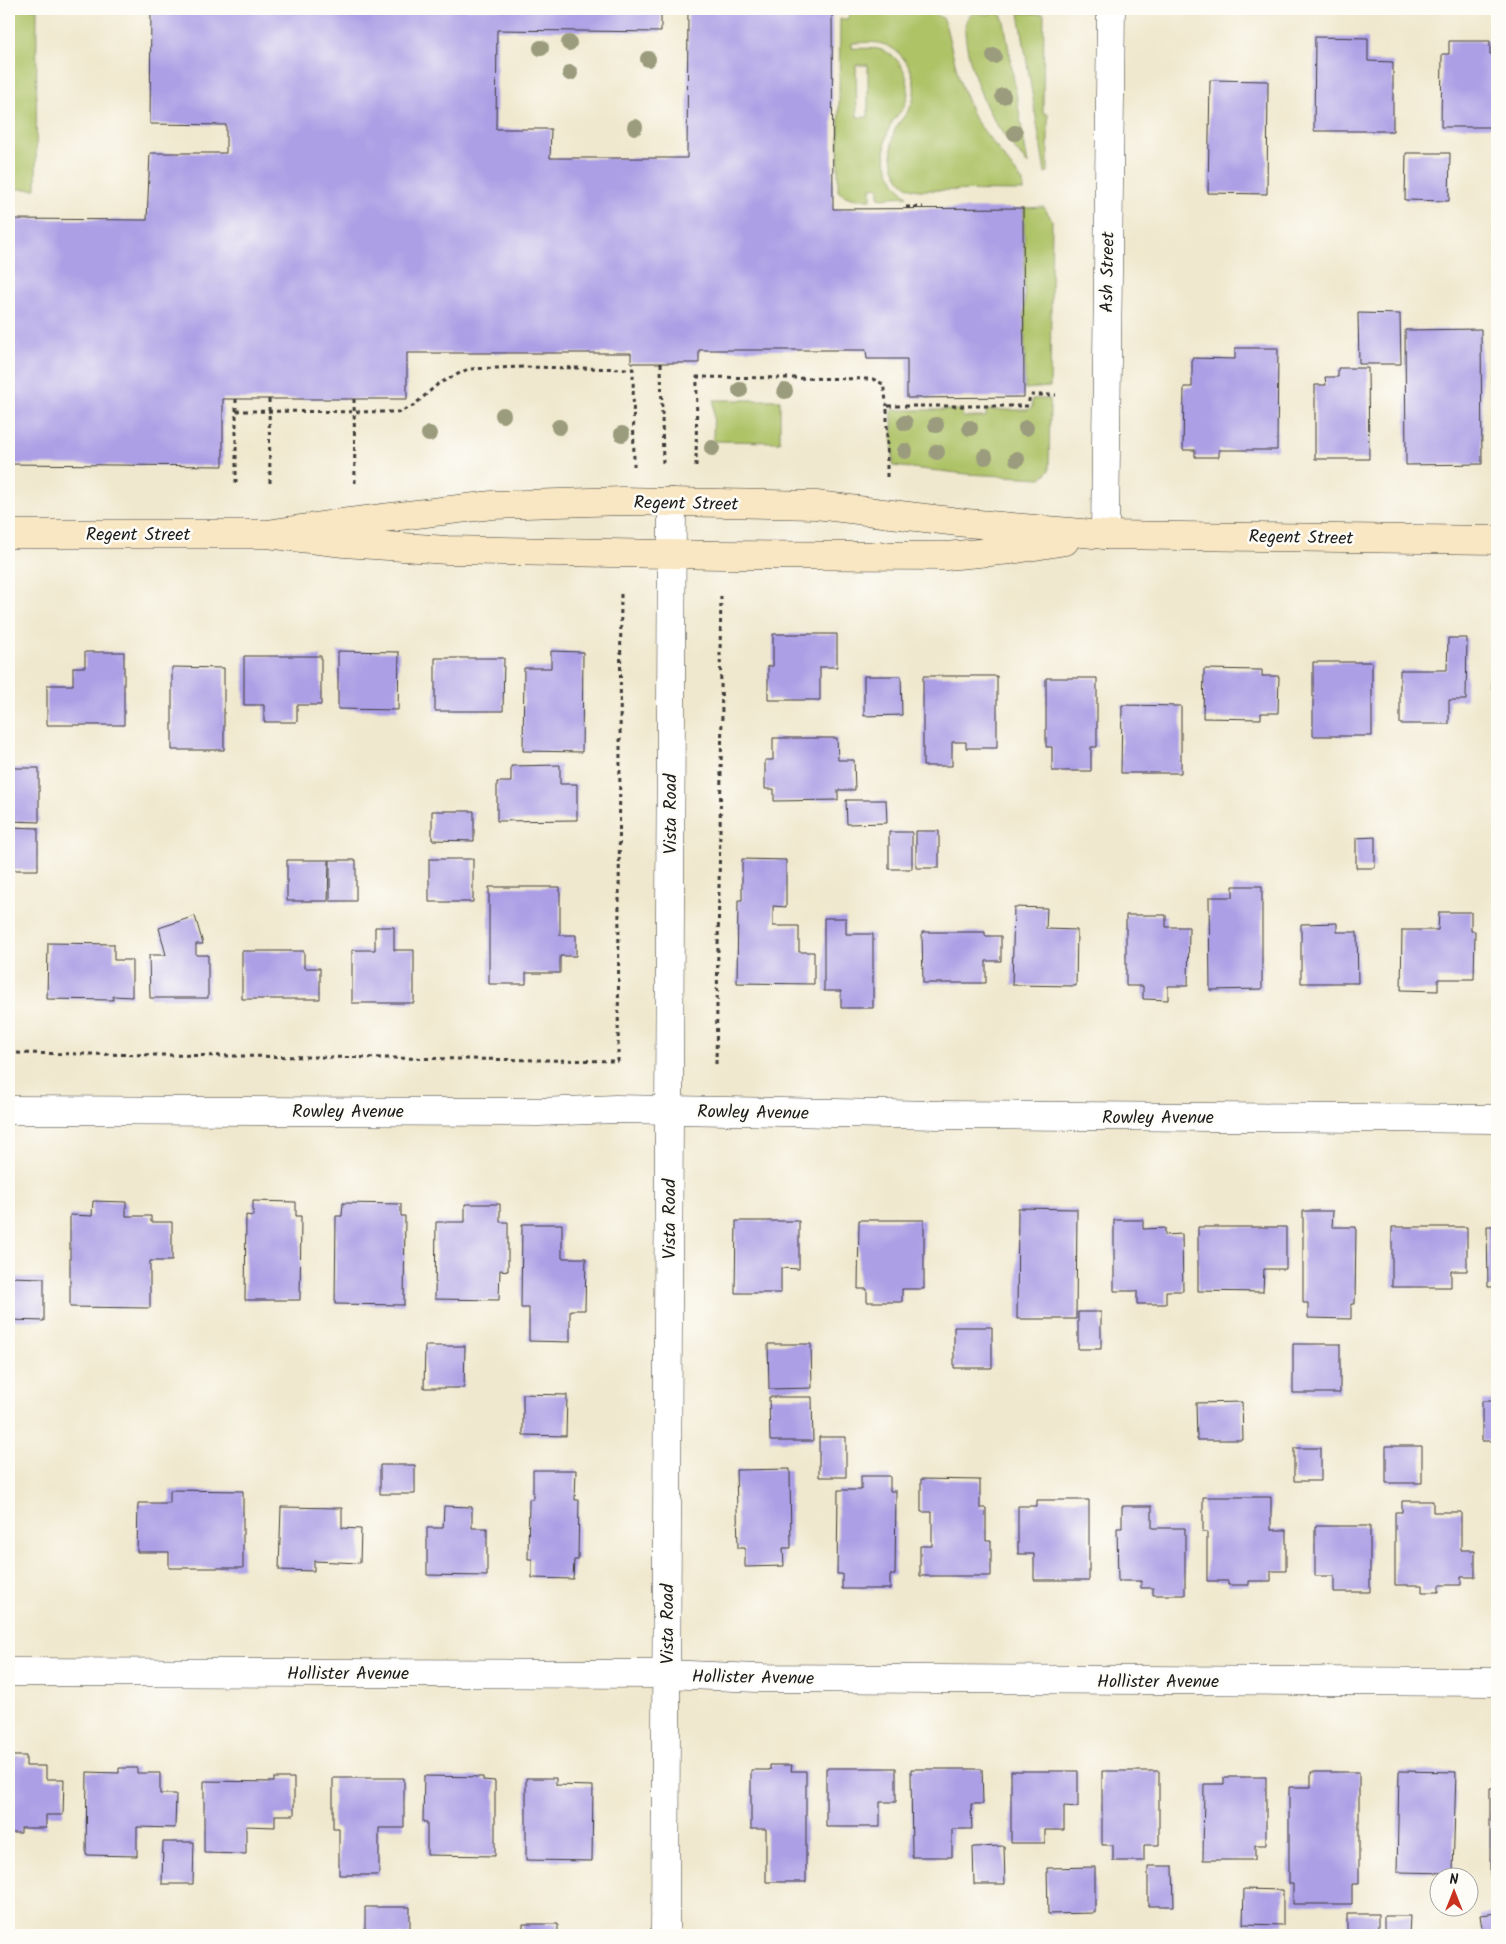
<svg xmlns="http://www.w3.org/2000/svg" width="1506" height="1944" viewBox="0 0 1506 1944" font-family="Kalam,sans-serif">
<rect width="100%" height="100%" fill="#fdfcf7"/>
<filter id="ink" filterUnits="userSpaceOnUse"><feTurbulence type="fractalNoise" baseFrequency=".02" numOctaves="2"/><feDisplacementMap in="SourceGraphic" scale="10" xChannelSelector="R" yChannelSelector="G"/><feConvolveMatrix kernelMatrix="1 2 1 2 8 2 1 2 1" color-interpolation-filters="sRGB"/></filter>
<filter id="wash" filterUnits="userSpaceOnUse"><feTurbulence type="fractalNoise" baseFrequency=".0096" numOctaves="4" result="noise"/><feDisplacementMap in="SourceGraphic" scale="20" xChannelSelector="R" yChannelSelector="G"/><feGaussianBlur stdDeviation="1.12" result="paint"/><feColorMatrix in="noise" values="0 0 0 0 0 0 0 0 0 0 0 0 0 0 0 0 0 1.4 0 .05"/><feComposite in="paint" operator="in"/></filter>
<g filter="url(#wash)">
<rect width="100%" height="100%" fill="#f0e8ce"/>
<path fill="#aec266" stroke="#656f41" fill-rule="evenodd" d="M 9,9 L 37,9 L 36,189 L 9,189 Z
M 980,10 L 980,14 L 991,14 L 991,10 L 1001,15 L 1004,21 L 1028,165 C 1015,149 1001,133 991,115 C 981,99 958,35 967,19 C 970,14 975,12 980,10 Z
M 851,12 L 932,12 L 944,19 L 960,82 L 974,118 L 1023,182 L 1023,191 L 919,190 C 893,188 888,153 894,132 C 898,121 908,114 912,103 C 920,80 906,50 882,44 C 873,41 862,43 852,43 L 852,48 C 862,49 873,47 882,50 C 903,57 914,85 905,104 C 902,112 894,117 890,126 C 879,151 887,178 907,196 L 879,198 L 879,187 L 871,188 L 871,199 C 858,199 848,200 838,191 L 840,19 L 847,19 ZM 856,65 L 868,65 L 868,117 L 857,117 Z
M 1019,13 L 1044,14 L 1043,113 L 1048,114 L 1048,172 L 1045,173 Z
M 1044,207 L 1052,220 L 1050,387 L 1025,389 L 1024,208 Z
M 1032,399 L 1050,399 L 1049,471 L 1041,478 L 967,474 L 893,466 L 892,410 L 962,410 L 962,417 L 986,417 L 986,410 L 1027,410 L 1032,408 Z
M 714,400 L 780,400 L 780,442 L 713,441 Z"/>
<g id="blocks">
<path fill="#ac9fe5" d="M 151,9 L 661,9 L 661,32 L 497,30 L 496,129 L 551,129 L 550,158 L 687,158 L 688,9 L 832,9 L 833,209 L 1023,208 L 1024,397 L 907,398 L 907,359 L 867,359 L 866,350 L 699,350 L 699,363 L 631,363 L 631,353 L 407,353 L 407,399 L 223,399 L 223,466 L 9,464 L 9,219 L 147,220 L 150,153 L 226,153 L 226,125 L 150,124 Z
M 1315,37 L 1368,38 L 1368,61 L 1393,62 L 1393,131 L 1314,131 Z
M 1449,41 L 1490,41 L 1490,54 L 1497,54 L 1497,127 L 1441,127 L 1442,54 L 1449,54 Z
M 1210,80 L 1268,81 L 1267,194 L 1208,193 Z
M 1406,153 L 1450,153 L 1449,201 L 1405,200 Z
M 1358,313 L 1400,314 L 1401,364 L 1359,364 Z
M 1481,329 L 1482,464 L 1406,465 L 1405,330 Z
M 1235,348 L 1278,348 L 1277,450 L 1219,450 L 1219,457 L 1195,457 L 1195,450 L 1183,450 L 1184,387 L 1192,387 L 1192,358 L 1235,359 Z
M 1338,368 L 1368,368 L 1369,459 L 1315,459 L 1315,385 L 1326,385 L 1325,377 L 1338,377 Z
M 773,634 L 837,634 L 837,667 L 820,667 L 820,700 L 768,700 L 768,666 L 773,666 Z
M 1448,638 L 1467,638 L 1466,700 L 1449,700 L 1449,724 L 1400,724 L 1400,670 L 1447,670 Z
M 338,651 L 399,652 L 398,710 L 338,709 Z
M 551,651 L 583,652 L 582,752 L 523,751 L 524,668 L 551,668 Z
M 85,652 L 124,652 L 124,725 L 47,725 L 47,685 L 73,685 L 73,667 L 85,667 Z
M 244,656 L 321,656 L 321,705 L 297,705 L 297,722 L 264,722 L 264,705 L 244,705 Z
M 435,658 L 504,658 L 503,711 L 435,711 Z
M 1313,662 L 1372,662 L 1372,736 L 1313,736 Z
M 172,667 L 224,668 L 224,750 L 172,750 Z
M 1493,667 L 1497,667 L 1497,689 L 1492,689 Z
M 1204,669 L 1262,670 L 1262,676 L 1279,676 L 1278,713 L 1261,713 L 1261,719 L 1203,718 Z
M 864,676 L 901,676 L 902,715 L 864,716 Z
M 923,676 L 997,676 L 997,748 L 966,748 L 966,742 L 952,742 L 952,766 L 923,766 Z
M 1046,678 L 1097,678 L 1097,747 L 1091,747 L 1091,771 L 1052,771 L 1052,747 L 1046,747 Z
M 1122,705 L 1181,706 L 1181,773 L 1121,773 Z
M 773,738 L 837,738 L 838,760 L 854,760 L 855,790 L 838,790 L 838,800 L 774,801 L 774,789 L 765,789 L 765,760 L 773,760 Z
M 560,765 L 560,784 L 577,784 L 577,820 L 497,821 L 497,782 L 511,782 L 511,766 Z
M 9,768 L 39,768 L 39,822 L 9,821 Z
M 846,800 L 886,800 L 887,823 L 847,824 Z
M 432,811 L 474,811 L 474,841 L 432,840 Z
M 9,827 L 38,828 L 38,870 L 9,870 Z
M 916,831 L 939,831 L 939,868 L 916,868 Z
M 889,832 L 912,832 L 912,869 L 889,869 Z
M 1375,837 L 1375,868 L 1356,868 L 1356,838 Z
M 429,859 L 473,859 L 473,902 L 429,902 Z
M 742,859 L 786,860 L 786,907 L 773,906 L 773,926 L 799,926 L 799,952 L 814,952 L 814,984 L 737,983 L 738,900 L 742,900 Z
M 287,860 L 329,860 L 328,901 L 287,901 Z
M 330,860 L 356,860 L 356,901 L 330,901 Z
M 1233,886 L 1262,886 L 1262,989 L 1210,990 L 1209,897 L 1233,897 Z
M 489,887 L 560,887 L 560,935 L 576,935 L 576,956 L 560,956 L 560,973 L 526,973 L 526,984 L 489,984 Z
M 1014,907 L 1047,908 L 1046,929 L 1077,930 L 1076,986 L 1012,985 Z
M 1439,912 L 1471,912 L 1471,931 L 1475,931 L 1474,979 L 1438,979 L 1438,991 L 1401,990 L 1402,930 L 1438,930 Z
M 1126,915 L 1166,915 L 1166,927 L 1189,927 L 1188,986 L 1168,986 L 1168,1000 L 1143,999 L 1143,986 L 1126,986 Z
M 195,916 L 203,944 L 196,944 L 196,955 L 208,955 L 208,998 L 150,998 L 149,955 L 166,955 L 159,928 Z
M 824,918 L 846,918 L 846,934 L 873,934 L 873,1008 L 841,1008 L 841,991 L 824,991 Z
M 1337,923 L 1337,932 L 1357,932 L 1358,983 L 1301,983 L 1301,924 Z
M 375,927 L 394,927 L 394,950 L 414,950 L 414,1003 L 352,1003 L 352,950 L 375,950 Z
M 922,932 L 985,932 L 985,936 L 1001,936 L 1001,961 L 986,961 L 986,983 L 923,983 Z
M 48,943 L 114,944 L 114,960 L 132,960 L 132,997 L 113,996 L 113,1000 L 47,999 Z
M 242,951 L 304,951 L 304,968 L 320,968 L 320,999 L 242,999 Z
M 93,1201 L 126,1202 L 126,1216 L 151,1216 L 151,1222 L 172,1222 L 172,1261 L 150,1261 L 150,1308 L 70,1307 L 70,1215 L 92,1216 Z
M 253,1201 L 296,1202 L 296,1216 L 301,1216 L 300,1300 L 245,1300 L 246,1215 L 253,1216 Z
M 343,1203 L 401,1204 L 401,1216 L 405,1216 L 404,1305 L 335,1304 L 336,1216 L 342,1216 Z
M 465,1204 L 500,1204 L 500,1222 L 508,1222 L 508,1271 L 500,1270 L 499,1300 L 435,1299 L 436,1222 L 465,1222 Z
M 1018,1208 L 1077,1209 L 1076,1319 L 1017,1319 Z
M 1303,1211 L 1333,1211 L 1332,1227 L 1356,1227 L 1355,1304 L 1351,1304 L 1351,1319 L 1308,1318 L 1308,1303 L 1303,1303 Z
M 859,1220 L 924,1220 L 924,1289 L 902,1289 L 902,1302 L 867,1302 L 867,1289 L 858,1289 Z
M 1114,1220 L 1143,1220 L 1143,1229 L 1165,1228 L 1165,1235 L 1182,1234 L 1183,1291 L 1166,1291 L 1166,1304 L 1137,1304 L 1137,1291 L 1114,1291 Z
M 736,1221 L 799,1221 L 799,1269 L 781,1268 L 781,1293 L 735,1293 Z
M 522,1224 L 562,1224 L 562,1258 L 586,1258 L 585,1310 L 570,1310 L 570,1342 L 529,1341 L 529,1308 L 521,1308 Z
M 1487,1226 L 1497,1226 L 1497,1287 L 1488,1287 Z
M 1198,1227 L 1286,1227 L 1286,1269 L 1264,1269 L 1263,1292 L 1198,1291 Z
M 1392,1227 L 1467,1227 L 1467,1271 L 1451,1271 L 1451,1287 L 1392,1287 Z
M 9,1277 L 44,1278 L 44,1321 L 9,1320 Z
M 1078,1312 L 1101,1312 L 1101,1349 L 1078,1349 Z
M 954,1327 L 992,1327 L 992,1368 L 954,1368 Z
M 768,1344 L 811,1344 L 812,1388 L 769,1389 Z
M 1293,1344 L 1340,1344 L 1340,1393 L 1293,1393 Z
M 425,1346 L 465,1346 L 464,1388 L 424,1388 Z
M 523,1394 L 567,1395 L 566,1436 L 523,1435 Z
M 769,1397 L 812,1397 L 813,1441 L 770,1441 Z
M 1482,1401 L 1497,1401 L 1497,1441 L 1482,1441 Z
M 1242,1402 L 1243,1440 L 1197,1440 L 1196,1403 Z
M 819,1437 L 846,1437 L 846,1477 L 819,1477 Z
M 1386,1446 L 1422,1446 L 1422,1483 L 1386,1483 Z
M 1294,1448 L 1321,1448 L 1321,1481 L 1294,1481 Z
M 380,1465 L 415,1465 L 415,1494 L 380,1494 Z
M 790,1469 L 791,1548 L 783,1548 L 784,1566 L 745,1567 L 745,1548 L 738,1548 L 736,1470 Z
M 533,1470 L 576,1470 L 575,1500 L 579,1500 L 578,1560 L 574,1560 L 573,1579 L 532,1578 L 532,1559 L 528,1559 L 529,1499 L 533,1499 Z
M 861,1476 L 890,1476 L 890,1491 L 896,1491 L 895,1575 L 890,1575 L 890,1589 L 842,1589 L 842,1574 L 837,1574 L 838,1490 L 861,1490 Z
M 921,1479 L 980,1480 L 980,1508 L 986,1508 L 986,1541 L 991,1541 L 991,1576 L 920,1576 L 920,1546 L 932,1546 L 932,1512 L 921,1512 Z
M 170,1490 L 243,1491 L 243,1568 L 169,1568 L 169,1552 L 137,1552 L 138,1503 L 170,1503 Z
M 1203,1497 L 1271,1497 L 1271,1530 L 1286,1530 L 1286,1571 L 1271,1571 L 1271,1581 L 1249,1581 L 1249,1585 L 1228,1585 L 1228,1581 L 1207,1581 L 1207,1532 L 1203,1532 Z
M 1037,1500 L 1089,1500 L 1089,1580 L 1034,1580 L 1034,1554 L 1018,1554 L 1018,1506 L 1037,1506 Z
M 1402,1501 L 1433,1501 L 1433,1512 L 1461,1512 L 1461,1550 L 1475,1550 L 1475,1577 L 1461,1577 L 1461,1585 L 1439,1585 L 1439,1592 L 1422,1592 L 1422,1585 L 1395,1585 L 1395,1512 L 1402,1512 Z
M 444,1506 L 472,1507 L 472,1528 L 487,1528 L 487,1576 L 427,1575 L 427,1528 L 443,1528 Z
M 1122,1506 L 1152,1506 L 1152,1528 L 1185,1528 L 1185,1595 L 1153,1595 L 1153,1588 L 1141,1588 L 1141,1581 L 1118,1581 L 1117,1528 L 1122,1528 Z
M 281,1507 L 342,1508 L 342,1528 L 361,1529 L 360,1563 L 314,1561 L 314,1571 L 279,1570 Z
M 1315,1526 L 1370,1526 L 1370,1592 L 1334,1592 L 1334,1576 L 1315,1576 Z
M 9,1756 L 26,1756 L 26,1766 L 46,1766 L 46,1779 L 64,1779 L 63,1815 L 46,1815 L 46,1828 L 21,1828 L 21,1833 L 9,1833 Z
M 770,1765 L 792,1765 L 791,1771 L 806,1771 L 806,1882 L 766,1882 L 766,1829 L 751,1829 L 751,1770 L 770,1770 Z
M 119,1768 L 137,1768 L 137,1773 L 160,1773 L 160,1794 L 176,1794 L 175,1828 L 137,1827 L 137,1856 L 86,1855 L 87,1772 L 119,1773 Z
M 826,1768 L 896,1768 L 896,1802 L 880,1802 L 880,1827 L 826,1827 Z
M 911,1769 L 982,1769 L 983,1804 L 971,1804 L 972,1829 L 952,1829 L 952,1857 L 912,1857 Z
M 1011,1771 L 1078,1771 L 1078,1807 L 1064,1806 L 1064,1830 L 1045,1830 L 1045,1843 L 1011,1843 Z
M 1102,1771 L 1159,1771 L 1159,1845 L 1144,1845 L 1144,1861 L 1113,1861 L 1113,1845 L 1102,1845 Z
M 1399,1771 L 1456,1772 L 1453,1873 L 1397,1872 Z
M 1311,1772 L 1359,1772 L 1359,1884 L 1352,1884 L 1352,1904 L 1293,1904 L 1293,1884 L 1289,1884 L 1289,1787 L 1311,1787 Z
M 424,1776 L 483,1777 L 483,1780 L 495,1781 L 495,1856 L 427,1855 L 427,1822 L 423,1822 Z
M 1224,1777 L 1266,1777 L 1266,1845 L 1255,1845 L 1255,1860 L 1203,1860 L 1204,1784 L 1224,1784 Z
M 274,1778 L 294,1778 L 294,1815 L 275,1815 L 275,1827 L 246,1826 L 246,1854 L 204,1853 L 204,1781 L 274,1782 Z
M 333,1778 L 404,1778 L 404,1828 L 379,1828 L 379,1875 L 339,1875 L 339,1828 L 333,1828 Z
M 526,1778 L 556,1778 L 556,1785 L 593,1786 L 592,1861 L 526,1860 Z
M 1493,1778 L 1497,1778 L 1497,1876 L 1490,1876 L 1490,1788 L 1494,1788 Z
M 163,1842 L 194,1842 L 193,1884 L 162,1884 Z
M 1004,1846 L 1005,1884 L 974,1884 L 973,1847 Z
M 1148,1866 L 1173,1866 L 1174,1906 L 1148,1906 Z
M 1095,1867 L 1095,1913 L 1048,1914 L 1047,1868 Z
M 1244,1889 L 1283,1890 L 1283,1925 L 1243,1924 Z
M 365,1907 L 410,1907 L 410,1935 L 365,1935 Z
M 1497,1913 L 1497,1935 L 1483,1935 L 1480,1915 Z
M 1347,1914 L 1378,1914 L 1378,1935 L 1347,1935 Z
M 1384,1916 L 1410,1916 L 1409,1935 L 1384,1935 Z
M 523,1924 L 558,1924 L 558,1935 L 523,1935 Z"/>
</g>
</g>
<g filter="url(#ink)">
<use href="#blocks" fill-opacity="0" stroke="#3c3b37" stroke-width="1"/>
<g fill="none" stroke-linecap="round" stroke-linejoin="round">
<g stroke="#3c3b37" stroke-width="29">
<path id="street" d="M 1105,535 L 1111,9
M 9,1110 L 539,1112 L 616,1109 L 939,1115 L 1497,1119
M 9,1672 L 667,1674 L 757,1678 L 1497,1682
M 665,1935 L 672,502"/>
</g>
<g stroke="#3c3b37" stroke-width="29">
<path id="secondary" d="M 9,534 L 267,534 L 344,543 L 447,550 L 721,555 L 946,556 L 1011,550 L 1065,541
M 267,534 L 341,523 L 492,505 L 622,501 L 816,505 L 967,523 L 1105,535 L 1497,540"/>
</g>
<path stroke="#3c3b37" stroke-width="3" stroke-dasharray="4 4" stroke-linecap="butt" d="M 906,207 L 923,207
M 661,363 L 663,466
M 236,399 L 236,483
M 236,411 L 399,412 L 413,406 L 438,384 L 468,369 L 523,367 L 633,369 L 634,466
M 696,466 L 697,377 L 873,379 L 883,384 L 887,406
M 887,477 L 887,406 L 1028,406 L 1030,395 L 1056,395
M 9,1053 L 618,1061 L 621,592
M 716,1064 L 722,713 L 720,654 L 721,594"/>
<use href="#street" stroke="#fff" stroke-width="28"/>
<use href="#secondary" stroke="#f9e7c3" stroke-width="28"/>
<path stroke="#3c3b37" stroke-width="3" stroke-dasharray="4 4" stroke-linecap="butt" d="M 269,399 L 270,483
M 354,399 L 355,483"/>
</g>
<g fill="#9b9c7d">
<circle cx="569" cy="43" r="8"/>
<circle cx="541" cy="48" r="8"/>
<circle cx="994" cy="56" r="8"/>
<circle cx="648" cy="59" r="8"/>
<circle cx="570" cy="73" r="8"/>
<circle cx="1003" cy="96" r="8"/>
<circle cx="635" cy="127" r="8"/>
<circle cx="1015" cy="133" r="8"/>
<circle cx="740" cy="390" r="8"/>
<circle cx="785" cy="391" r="8"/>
<circle cx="503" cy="415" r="8"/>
<circle cx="905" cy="423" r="8"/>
<circle cx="936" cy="425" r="8"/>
<circle cx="559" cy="427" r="8"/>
<circle cx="970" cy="428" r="8"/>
<circle cx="1026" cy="428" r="8"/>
<circle cx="429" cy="434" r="8"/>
<circle cx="622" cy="434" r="8"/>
<circle cx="712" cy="448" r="8"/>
<circle cx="905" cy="451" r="8"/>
<circle cx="937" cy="452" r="8"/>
<circle cx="985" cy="457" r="8"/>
<circle cx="1017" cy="459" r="8"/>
</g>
</g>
<g text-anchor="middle" stroke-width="5" stroke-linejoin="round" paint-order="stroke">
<g font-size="18" fill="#1c1c1c" stroke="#fdfcf7">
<text transform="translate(1107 272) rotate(-89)" y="6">Ash Street</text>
<text transform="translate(686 503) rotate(1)" y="6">Regent Street</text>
<text x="138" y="540">Regent Street</text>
<text transform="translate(1301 537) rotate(1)" y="6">Regent Street</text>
<text transform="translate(670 814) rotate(-90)" y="6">Vista Road</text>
<text x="348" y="1117">Rowley Avenue</text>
<text transform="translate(753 1112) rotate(1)" y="6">Rowley Avenue</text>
<text x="1158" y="1123">Rowley Avenue</text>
<text transform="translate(669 1219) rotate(-90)" y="6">Vista Road</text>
<text transform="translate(667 1624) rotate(-90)" y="6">Vista Road</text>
<text x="348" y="1679">Hollister Avenue</text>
<text transform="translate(753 1677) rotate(1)" y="6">Hollister Avenue</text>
<text x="1158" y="1687">Hollister Avenue</text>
</g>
</g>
<rect width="1506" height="1944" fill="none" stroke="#fdfcf7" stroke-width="30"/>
<g transform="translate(1454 1892)"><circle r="24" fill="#fdfcf7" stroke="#a3a29f"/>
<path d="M0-4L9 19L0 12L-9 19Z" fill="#c8321e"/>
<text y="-8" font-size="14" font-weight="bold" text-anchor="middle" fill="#1c1c1c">N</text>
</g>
</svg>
